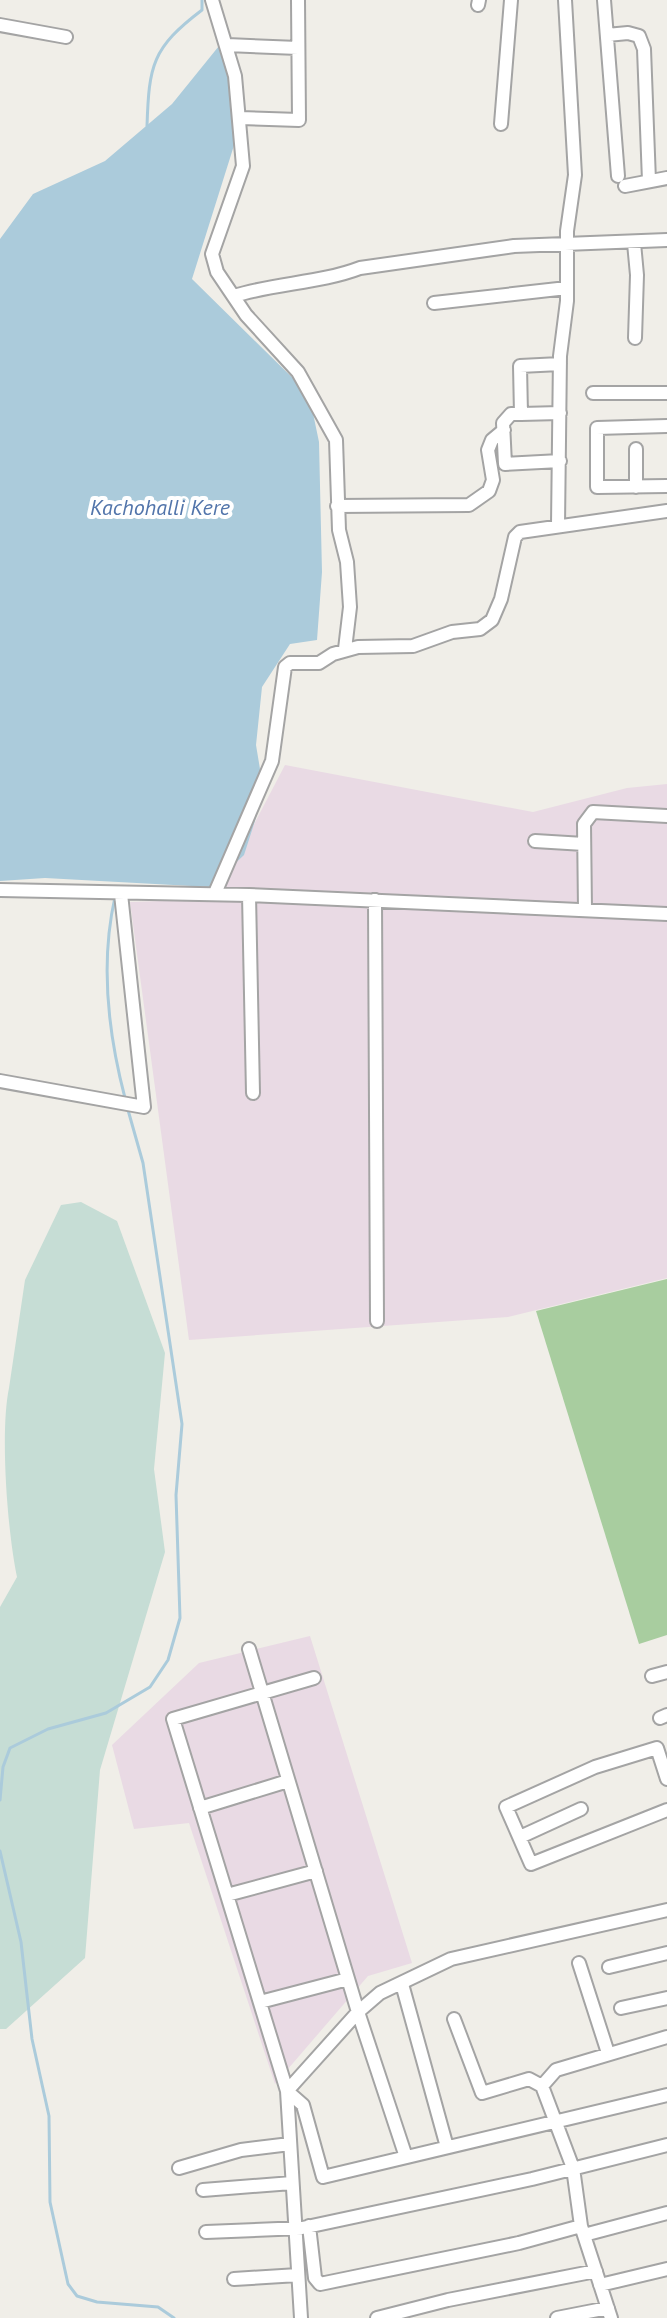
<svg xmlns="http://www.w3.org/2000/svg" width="667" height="2318" viewBox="0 0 667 2318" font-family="'PT Sans',sans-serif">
<rect width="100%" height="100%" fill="#f0eee8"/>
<path fill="#e9dae4" d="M 285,765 L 533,812 L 627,788 L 667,784 L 667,1278 L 508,1317 L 189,1340 L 130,902 L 215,899 Z
M 310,1636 L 412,1963 L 368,1976 L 275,2084 L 189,1823 L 134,1829 L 112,1745 L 199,1663 Z"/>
<path fill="#a8cd9f" d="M 667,1279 L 667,1635 L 639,1644 L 536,1311 Z"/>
<path fill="#c6ddd5" d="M 81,1202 L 117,1221 L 165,1353 L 154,1469 L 165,1552 L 100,1770 L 85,1958 L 6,2029 L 0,2029 L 0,1607 L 17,1577 C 7,1529 0,1431 9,1388 L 25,1280 L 61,1205 Z"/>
<path fill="#abcbdb" d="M 223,41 L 236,139 L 192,279 L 309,394 L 319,442 L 322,572 L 317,640 L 290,644 L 262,687 L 256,745 L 264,793 L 244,855 L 210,887 L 45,878 L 0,881 L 0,239 L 33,194 L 105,161 L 172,104 Z"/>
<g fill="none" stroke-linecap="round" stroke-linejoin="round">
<path stroke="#abcbdb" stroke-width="3" d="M 147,126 C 149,65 152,48 202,10 L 202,0
M 115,897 C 100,963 108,1033 125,1098
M 0,1800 L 3,1767 L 10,1748 L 48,1729 L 106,1713 L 150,1687 L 168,1660 L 180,1618 L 176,1495 L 182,1424 L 143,1163 L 128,1110
M 0,1851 L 21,1942 L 32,2039 L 49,2116 L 50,2202 L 68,2284 L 77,2296 L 97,2302 L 158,2307 L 174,2318"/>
<g stroke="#a4a4a4" stroke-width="16">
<path id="minor" d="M 212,0 L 235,76 L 243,166 L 212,254 L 217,272 L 246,315 L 298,372 L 336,440 L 339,530 L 347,562 L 350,607 L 345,649
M 604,0 L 618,176
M 478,5 L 479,0
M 0,25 L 66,37
M 607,35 L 628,33 L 639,36 L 644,49 L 649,181
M 227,45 L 298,48
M 240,118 L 299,120 L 298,0
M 501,124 L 511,0
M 625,186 L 667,178
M 634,243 L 637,275 L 635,338
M 234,296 C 275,283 321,283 360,268 L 514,246 L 667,240
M 434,303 L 567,288
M 593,393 L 667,393
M 521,414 L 560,413
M 667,426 L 597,428 L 597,487 L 667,486
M 636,449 L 636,487
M 560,461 L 505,464 L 503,423 L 511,414 L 521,414 L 520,366 L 560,364
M 337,506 L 469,505 L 489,491 L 493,480 L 488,450 L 492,440 L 504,430
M 558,525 L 560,356 L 567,301 L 567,231 L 575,175 L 565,0
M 535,841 L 584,844
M 0,890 L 249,895 L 253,1093
M 215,893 L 272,761 L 285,667 L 290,663 L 319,663 L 333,654 L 358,647 L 413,646 L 452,632 L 480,629 L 492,620 L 501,599 L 515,537 L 520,532 L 667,511
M 249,895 L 667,914
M 375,900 L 377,1321
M 585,910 L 584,824 L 593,812 L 667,816
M 0,1081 L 144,1107 L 121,894
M 249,1649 L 358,2012 L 406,2157
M 652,1676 L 667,1672
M 660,1718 L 667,1715
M 667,1779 L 657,1748 L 595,1767 L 506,1807 L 531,1864 L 667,1810
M 200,1808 L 288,1781
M 520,1837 L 581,1809
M 227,1895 L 316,1871
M 667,1910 L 451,1959 L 380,1993 L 358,2012 L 287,2091 L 303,2105 L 323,2177 L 667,2095
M 579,1963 L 608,2053
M 609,1967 L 667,1953
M 402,1984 L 447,2147
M 260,2002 L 348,1979
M 621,2008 L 667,1998
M 454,2019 L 482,2093 L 529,2079 L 542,2086 L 573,2168 L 581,2226 L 611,2318
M 542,2086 L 556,2070 L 667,2037
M 179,2168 L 241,2150 L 290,2144
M 203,2190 L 292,2183
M 309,2226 L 315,2278 L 320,2284 L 519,2243 L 581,2226
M 206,2232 L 302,2228 L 532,2179 L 667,2145
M 584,2235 L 667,2213
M 234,2279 L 298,2275
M 600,2285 L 667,2269
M 301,2318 L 287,2091 L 173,1719 L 314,1678
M 377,2318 L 448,2300 L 596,2271
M 557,2318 L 608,2308"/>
</g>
<use href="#minor" stroke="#fff" stroke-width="12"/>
</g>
<g text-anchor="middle" stroke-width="8" stroke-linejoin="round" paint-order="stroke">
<g font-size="22" font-style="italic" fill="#5275ab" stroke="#fff">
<text x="160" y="515">Kachohalli Kere</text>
</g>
</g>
</svg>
